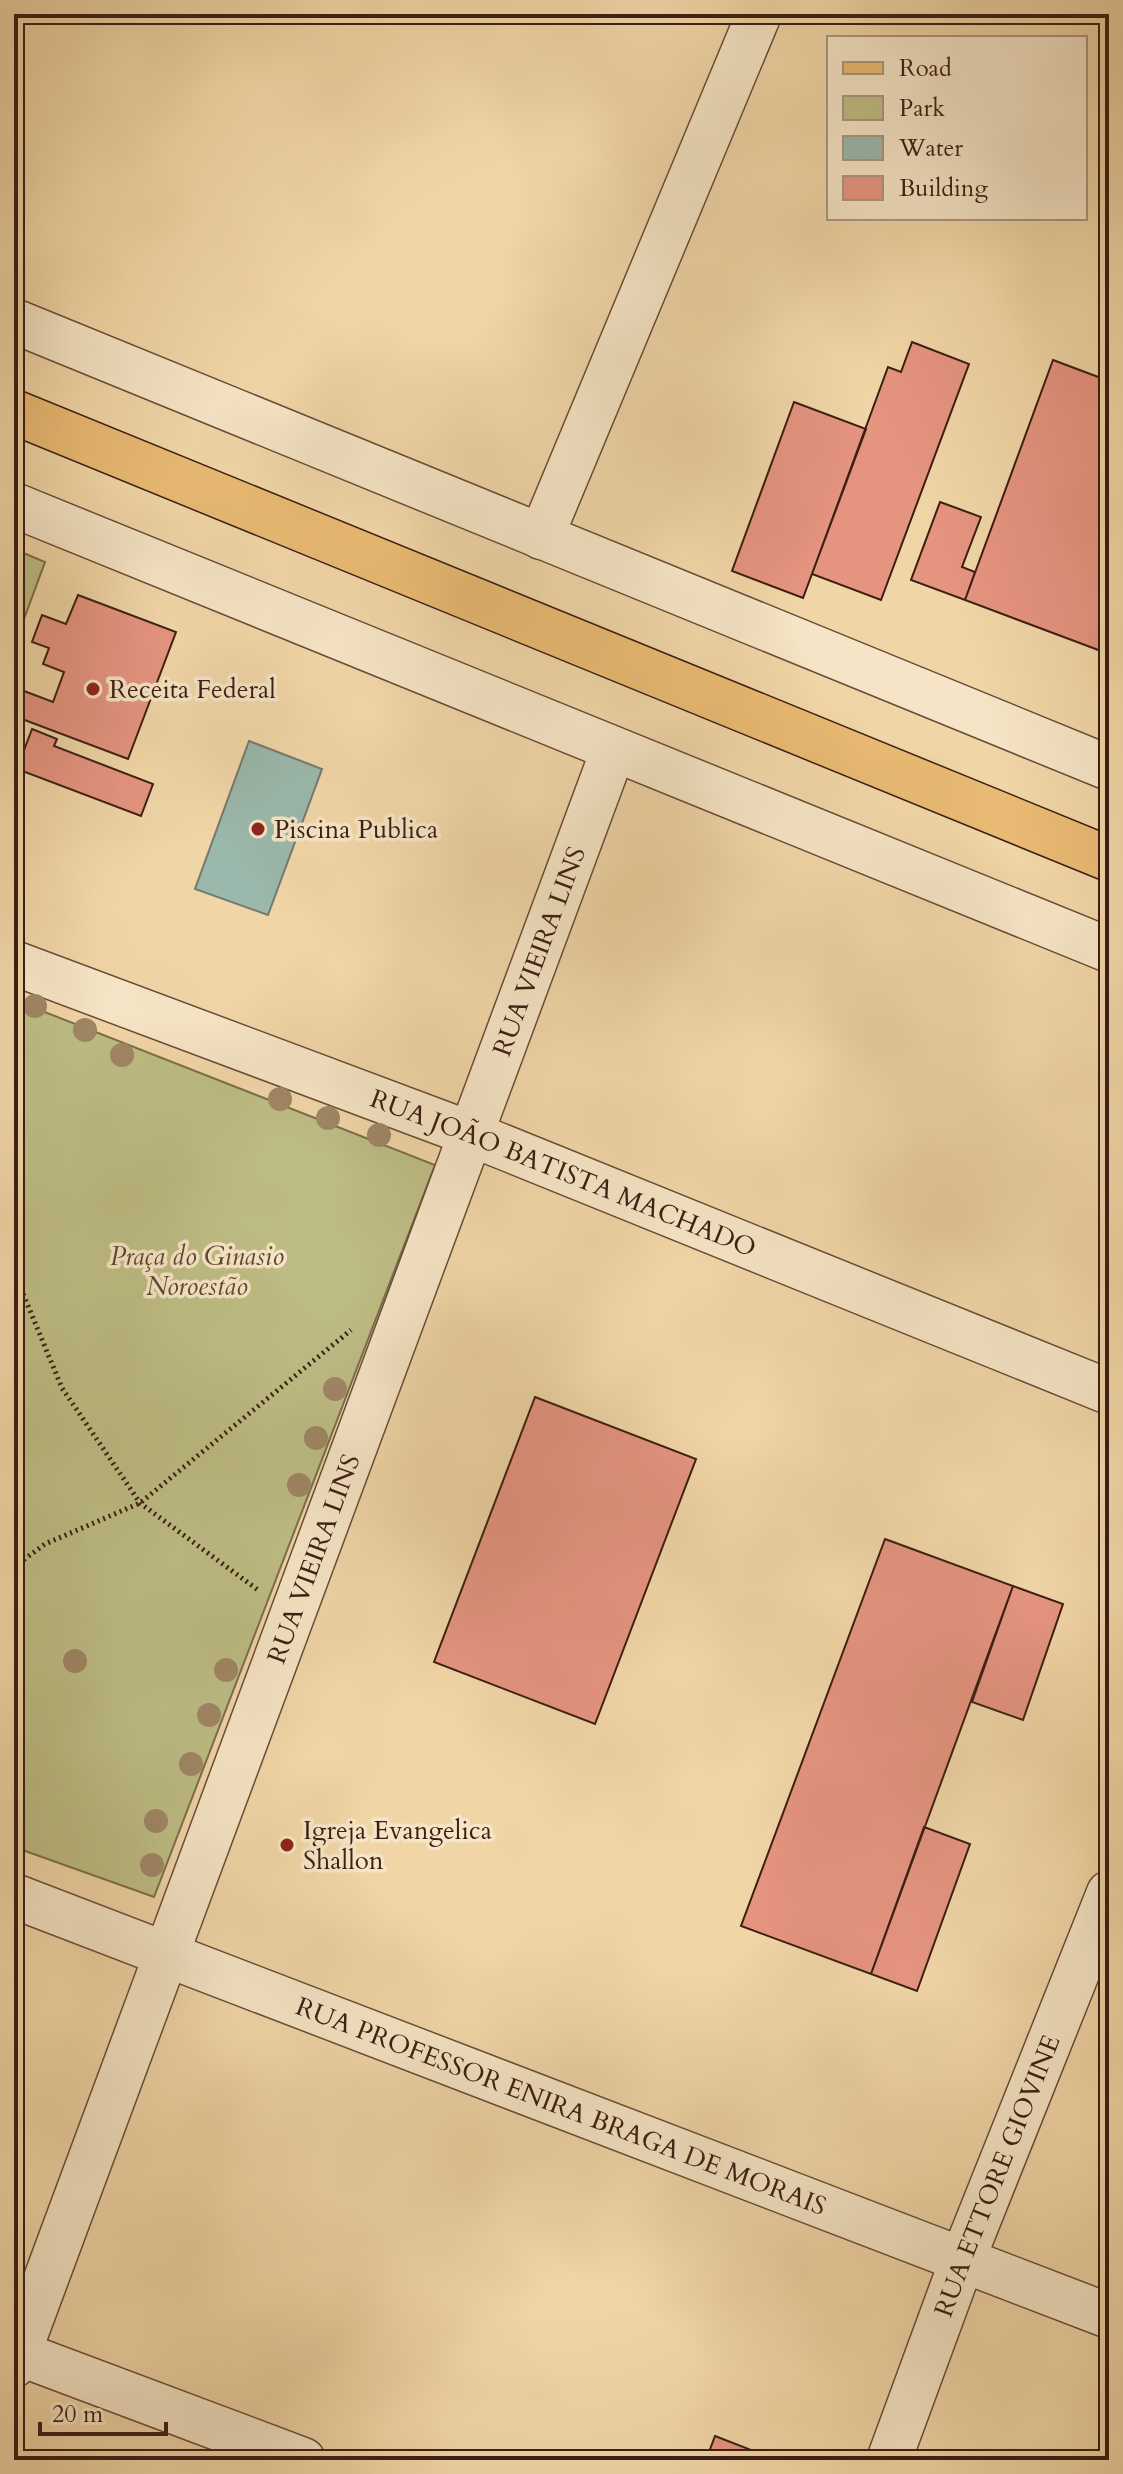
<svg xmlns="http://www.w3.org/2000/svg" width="1123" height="2474" viewBox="0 0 1123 2474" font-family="Cardo,serif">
<rect width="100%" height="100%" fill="#f0d5a6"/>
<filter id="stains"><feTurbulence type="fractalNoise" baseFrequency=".0025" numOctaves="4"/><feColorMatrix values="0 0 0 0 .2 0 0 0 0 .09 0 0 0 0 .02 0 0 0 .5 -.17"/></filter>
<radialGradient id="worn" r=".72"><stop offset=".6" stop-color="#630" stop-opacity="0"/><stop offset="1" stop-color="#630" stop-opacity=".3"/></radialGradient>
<path fill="#bdbc84" stroke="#7c6d4c" stroke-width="2" d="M 14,549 L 45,562 L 14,646 Z
M 14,1000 L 435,1165 L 154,1897 L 14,1847 Z"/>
<path fill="#9ab8ab" stroke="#747a6e" stroke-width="2" d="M 249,741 L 322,769 L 268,915 L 195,889 Z"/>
<path fill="#e59480" stroke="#3c1e13" stroke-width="2" d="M 912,342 L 969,364 L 881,600 L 812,574 L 888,367 L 901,372 Z
M 1053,360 L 1109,381 L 1109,654 L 965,600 Z
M 794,402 L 866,429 L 803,598 L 732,571 Z
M 940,502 L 981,517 L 962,567 L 975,572 L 965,600 L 911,580 Z
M 78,595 L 176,632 L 128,759 L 14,716 L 16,688 L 53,702 L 64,672 L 43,664 L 49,648 L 32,642 L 42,615 L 66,624 Z
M 32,729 L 57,739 L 54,746 L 153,784 L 141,816 L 17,769 Z
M 535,1397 L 696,1459 L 595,1724 L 434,1662 Z
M 885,1539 L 1013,1586 L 871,1974 L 741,1926 Z
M 1013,1586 L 1063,1604 L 1023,1720 L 972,1702 Z
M 924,1827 L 970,1844 L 917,1991 L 871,1974 Z
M 715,2436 L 777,2460 L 706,2460 Z"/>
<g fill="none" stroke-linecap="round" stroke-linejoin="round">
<g stroke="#694c38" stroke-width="47">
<g id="minor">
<path d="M 14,321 L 1109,768"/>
<path d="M 14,505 L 1109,950"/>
<path d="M 541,537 L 759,14"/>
<path id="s1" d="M 14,963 L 471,1134 L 1109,1392"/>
<path id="s2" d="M 14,1896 L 1109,2316"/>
<path d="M 18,2353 L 303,2460"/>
<path id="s3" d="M 14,2365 L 613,751"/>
<path id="s4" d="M 889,2460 L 962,2261 L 1109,1893"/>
</g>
</g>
<g stroke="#3c1e13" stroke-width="47">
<path id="major" d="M 14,412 L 1109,859"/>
</g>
<path stroke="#3c1e13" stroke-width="5" stroke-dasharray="2 4" stroke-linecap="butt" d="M 14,1272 L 62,1388 L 140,1503 L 258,1590
M 14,1567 L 45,1544 L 140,1503 L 351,1330"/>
<use href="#minor" stroke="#f5e4c5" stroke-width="44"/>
<use href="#major" stroke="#e8ba73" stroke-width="44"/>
</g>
<g fill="#9f8665">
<circle cx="35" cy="1006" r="12"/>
<circle cx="85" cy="1030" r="12"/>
<circle cx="122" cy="1055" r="12"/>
<circle cx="280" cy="1099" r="12"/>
<circle cx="328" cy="1118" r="12"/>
<circle cx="379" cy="1135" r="12"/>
<circle cx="335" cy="1389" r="12"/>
<circle cx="316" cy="1438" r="12"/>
<circle cx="299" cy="1485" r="12"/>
<circle cx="75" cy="1661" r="12"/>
<circle cx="226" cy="1670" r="12"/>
<circle cx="209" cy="1715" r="12"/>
<circle cx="191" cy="1764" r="12"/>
<circle cx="156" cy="1821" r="12"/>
<circle cx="152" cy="1865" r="12"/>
</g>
<g fill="#8f2418" stroke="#f5e4c5" stroke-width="3">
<circle cx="93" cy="689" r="8"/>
<circle cx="258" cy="829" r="8"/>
<circle cx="287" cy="1845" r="8"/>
</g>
<g text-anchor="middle" stroke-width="7" stroke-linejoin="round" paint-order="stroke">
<g font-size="26" fill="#3c1e13" stroke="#f5e4c5" text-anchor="start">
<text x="109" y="698">Receita Federal</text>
<text x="274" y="838">Piscina Publica</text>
<text x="303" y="1839">Igreja Evangelica<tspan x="303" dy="30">Shallon</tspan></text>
</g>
<g font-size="26" fill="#3c1e13" stroke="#f5e4c5">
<text dy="9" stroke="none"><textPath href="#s3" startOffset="1508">RUA VIEIRA LINS</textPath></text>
<text dy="9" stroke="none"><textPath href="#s1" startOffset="588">RUA JOÃO BATISTA MACHADO</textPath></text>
<text dy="9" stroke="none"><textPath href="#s3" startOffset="860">RUA VIEIRA LINS</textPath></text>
<text dy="9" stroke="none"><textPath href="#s2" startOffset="586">RUA PROFESSOR ENIRA BRAGA DE MORAIS</textPath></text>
<text dy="9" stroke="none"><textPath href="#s4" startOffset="304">RUA ETTORE GIOVINE</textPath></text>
</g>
<g font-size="26" font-style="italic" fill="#5c462f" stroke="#f5e4c5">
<text x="197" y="1265">Praça do Ginasio<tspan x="197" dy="30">Noroestão</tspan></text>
</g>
</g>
<rect width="1123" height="2474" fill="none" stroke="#f0d5a6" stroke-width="48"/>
<rect x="16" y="16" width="1091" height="2442" fill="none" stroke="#3c1e13" stroke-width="4"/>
<rect x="24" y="24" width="1075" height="2426" fill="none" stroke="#3c1e13" stroke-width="2"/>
<rect x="827" y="36" width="260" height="184" fill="#f5e4c5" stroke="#ab957e" stroke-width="2"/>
<rect x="843" y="62" width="40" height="12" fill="#e8ba73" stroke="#ab957e" stroke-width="2"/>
<text x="899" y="76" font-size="24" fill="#3c1e13">Road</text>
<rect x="843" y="96" width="40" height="24" fill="#bdbc84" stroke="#ab957e" stroke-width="2"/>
<text x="899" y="116" font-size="24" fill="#3c1e13">Park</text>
<rect x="843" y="136" width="40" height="24" fill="#9ab8ab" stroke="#ab957e" stroke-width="2"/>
<text x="899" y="156" font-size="24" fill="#3c1e13">Water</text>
<rect x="843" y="176" width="40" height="24" fill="#e59480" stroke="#ab957e" stroke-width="2"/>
<text x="899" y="196" font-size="24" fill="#3c1e13">Building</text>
<path d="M40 2422v12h126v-12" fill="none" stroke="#3c1e13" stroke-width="4"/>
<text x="52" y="2422" font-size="24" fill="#3c1e13" stroke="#f5e4c5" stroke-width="6" paint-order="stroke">20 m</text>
<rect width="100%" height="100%" filter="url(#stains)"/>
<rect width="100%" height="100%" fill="url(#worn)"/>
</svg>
